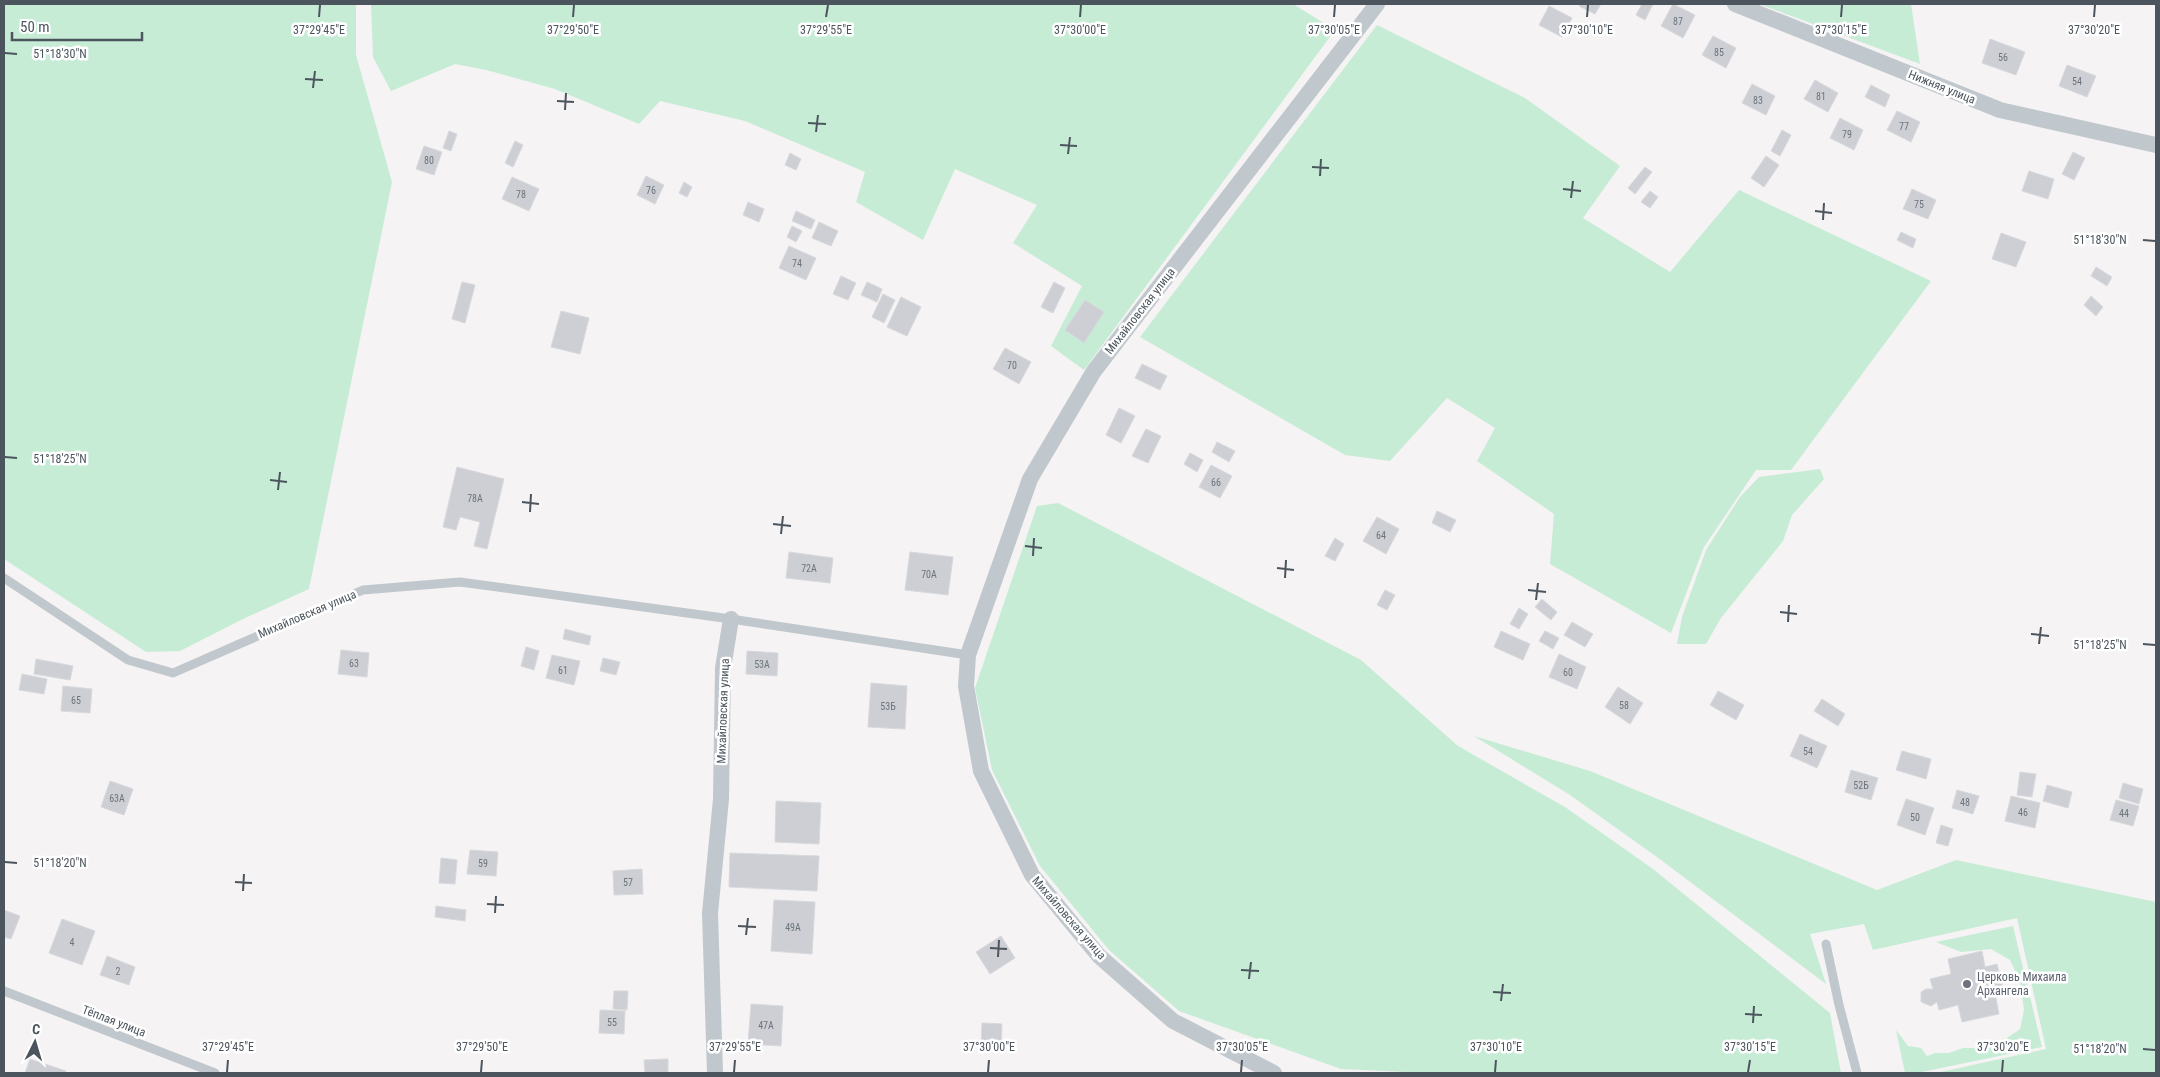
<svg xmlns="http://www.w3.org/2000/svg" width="2160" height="1077" viewBox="0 0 2160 1077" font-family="'Roboto Condensed',sans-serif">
<rect width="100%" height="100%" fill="#f5f3f3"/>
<path fill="#c7ecd6" d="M 4,4 L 356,4 L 356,55 L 392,182 L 309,589 L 243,619 L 180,651 L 146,652 L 4,559 Z
M 371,4 L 1293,4 L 1335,30 L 1084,370 L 1051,346 L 1082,286 L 1013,243 L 1037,205 L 955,169 L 923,240 L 856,202 L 865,172 L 745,121 L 660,101 L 639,124 L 555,89 L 486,70 L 455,64 L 391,91 L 373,57 Z
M 1759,4 L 1911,4 L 1920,64 Z
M 1377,25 L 1525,98 L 1620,166 L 1583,218 L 1670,272 L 1739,190 L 1931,281 L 1791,470 L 1756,470 L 1704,547 L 1671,633 L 1550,564 L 1554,514 L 1477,461 L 1495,428 L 1447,398 L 1390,461 L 1345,455 L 1140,337 Z
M 1820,469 L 1824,479 L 1792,515 L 1783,541 L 1721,618 L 1706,644 L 1677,644 L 1682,617 L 1706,550 L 1740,497 L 1759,477 Z
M 1058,503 L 1361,660 L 1458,746 L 1565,807 L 1653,869 L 1830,1013 L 1841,1073 L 1428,1073 L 1341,1069 L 1179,1011 L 1109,950 L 1040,866 L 992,770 L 975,688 L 1037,506 Z
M 1474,736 L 1590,771 L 1877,890 L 1956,860 L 2156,902 L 2156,1073 L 1936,1073 L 2046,1049 L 2017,918 L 1873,950 L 1864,924 L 1810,934 L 1826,984 L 1661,860 L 1570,795 Z
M 2013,926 L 2042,1047 L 1917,1073 L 1905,1073 L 1896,1030 L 1908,1046 L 1921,1048 L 1927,1056 L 1935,1053 L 1949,1053 L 1963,1048 L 1981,1048 L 2007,1038 L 2020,1029 L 2024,1010 L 2020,982 L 2010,960 L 1991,949 L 1961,952 L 1936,942 Z"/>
<path fill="#cdcfd4" stroke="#d7d9dd" d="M 1581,4 L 1601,4 L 1595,14 L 1579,6 Z
M 1642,4 L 1653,4 L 1645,20 L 1636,15 Z
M 1673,4 L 1695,15 L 1683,38 L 1661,26 Z
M 1549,6 L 1572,18 L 1562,37 L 1539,25 Z
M 1713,36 L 1736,48 L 1726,68 L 1702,55 Z
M 1990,39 L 2025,52 L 2016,75 L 1982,63 Z
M 2067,65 L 2096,76 L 2087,97 L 2059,86 Z
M 1815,80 L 1838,93 L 1828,112 L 1804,99 Z
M 1752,84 L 1775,96 L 1766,115 L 1742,103 Z
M 1871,85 L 1890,95 L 1885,107 L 1865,97 Z
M 1897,111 L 1920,122 L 1911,142 L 1887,130 Z
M 1840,118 L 1863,130 L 1854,150 L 1830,138 Z
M 1782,130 L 1791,135 L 1780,156 L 1771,151 Z
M 449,131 L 457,134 L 451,151 L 443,148 Z
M 515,141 L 523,145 L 513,167 L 505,163 Z
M 424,146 L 442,152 L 434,175 L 416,169 Z
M 2073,152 L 2085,158 L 2074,180 L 2062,174 Z
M 790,153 L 801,159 L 796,170 L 785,165 Z
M 1766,156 L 1779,165 L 1764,187 L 1751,178 Z
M 1645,167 L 1652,172 L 1635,194 L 1628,188 Z
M 2029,171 L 2054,179 L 2048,199 L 2022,191 Z
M 646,176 L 664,185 L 655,204 L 637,195 Z
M 512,177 L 539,189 L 529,211 L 502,199 Z
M 684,182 L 692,187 L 687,197 L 679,193 Z
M 1912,189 L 1936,200 L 1928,219 L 1903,209 Z
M 1650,191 L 1658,197 L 1650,208 L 1641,202 Z
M 748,202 L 764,209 L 759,222 L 743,215 Z
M 796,211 L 815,220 L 811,229 L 792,221 Z
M 819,222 L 838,231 L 831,246 L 812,238 Z
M 792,226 L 802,231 L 796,242 L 787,237 Z
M 1901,232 L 1916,239 L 1913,248 L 1897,240 Z
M 2001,233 L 2026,242 L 2016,267 L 1992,259 Z
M 789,246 L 816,258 L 806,280 L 779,268 Z
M 2096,267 L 2112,277 L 2107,286 L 2091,276 Z
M 841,276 L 856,283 L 848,300 L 833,294 Z
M 462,282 L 475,285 L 465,323 L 452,319 Z
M 867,282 L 882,289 L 877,302 L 861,295 Z
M 1054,282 L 1065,288 L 1053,313 L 1041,307 Z
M 883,294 L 895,300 L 884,323 L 872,317 Z
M 2091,296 L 2103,307 L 2096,316 L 2084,305 Z
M 901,297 L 921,307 L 907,336 L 887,327 Z
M 1085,300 L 1104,312 L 1084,343 L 1065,330 Z
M 561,311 L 589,318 L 580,354 L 551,347 Z
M 1005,348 L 1031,362 L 1019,384 L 993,369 Z
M 1142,364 L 1167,376 L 1160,390 L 1135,378 Z
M 1119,408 L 1135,416 L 1121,443 L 1106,435 Z
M 1146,429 L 1161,436 L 1148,463 L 1132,456 Z
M 1217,442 L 1235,451 L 1229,462 L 1212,452 Z
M 1190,453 L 1203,460 L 1197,472 L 1184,464 Z
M 1211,465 L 1232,476 L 1220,498 L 1199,487 Z
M 457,467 L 504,479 L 487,549 L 474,546 L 480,522 L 460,517 L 456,530 L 443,527 Z
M 1437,511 L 1456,520 L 1450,532 L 1432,523 Z
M 1377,517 L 1399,529 L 1386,554 L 1363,541 Z
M 1335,538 L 1344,544 L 1335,561 L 1325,556 Z
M 789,552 L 833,558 L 830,583 L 786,578 Z
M 910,552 L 953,557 L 948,595 L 905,590 Z
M 1385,590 L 1395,595 L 1387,610 L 1377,605 Z
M 1542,599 L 1557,612 L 1551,620 L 1535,607 Z
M 1519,608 L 1528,614 L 1519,629 L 1510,624 Z
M 1572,622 L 1593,634 L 1585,647 L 1564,635 Z
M 565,629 L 591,636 L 589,645 L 563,639 Z
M 1501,631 L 1530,644 L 1523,660 L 1494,647 Z
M 1545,631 L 1559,638 L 1553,649 L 1539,641 Z
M 526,647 L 539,651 L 534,670 L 521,666 Z
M 341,650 L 369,653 L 367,677 L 338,674 Z
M 747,651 L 778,653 L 777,676 L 746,674 Z
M 1559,654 L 1586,667 L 1577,689 L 1549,677 Z
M 552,655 L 580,661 L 574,685 L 546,678 Z
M 603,658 L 620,662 L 616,675 L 600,671 Z
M 36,659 L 73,666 L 70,680 L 34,674 Z
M 22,674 L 47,679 L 44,694 L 19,690 Z
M 871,683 L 907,686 L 905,729 L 868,727 Z
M 63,686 L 92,689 L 90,713 L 61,711 Z
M 1618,687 L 1643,703 L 1630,724 L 1605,707 Z
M 1718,691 L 1744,705 L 1736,720 L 1710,705 Z
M 1822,699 L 1845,714 L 1838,726 L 1814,711 Z
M 1800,734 L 1827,746 L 1817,768 L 1790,756 Z
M 1902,751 L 1931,759 L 1926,779 L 1896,770 Z
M 1851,770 L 1878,778 L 1871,800 L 1845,792 Z
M 2020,772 L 2036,774 L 2032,797 L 2017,795 Z
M 110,781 L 133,789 L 124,815 L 101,807 Z
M 2123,783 L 2143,789 L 2139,804 L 2119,798 Z
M 2047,785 L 2072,792 L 2068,808 L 2043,801 Z
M 1957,790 L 1979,796 L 1973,814 L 1952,808 Z
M 2011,796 L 2040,803 L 2035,828 L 2005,821 Z
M 1906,799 L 1934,808 L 1925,835 L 1897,825 Z
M 2116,800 L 2139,806 L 2133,826 L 2110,820 Z
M 776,801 L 821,803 L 819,844 L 775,842 Z
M 1941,825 L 1953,829 L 1948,846 L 1936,843 Z
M 470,850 L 498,852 L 496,876 L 467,874 Z
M 730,853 L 819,856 L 817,891 L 729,887 Z
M 441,858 L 457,860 L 455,884 L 439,883 Z
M 642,869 L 643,894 L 614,895 L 613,871 Z
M 774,900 L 815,902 L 812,954 L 771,951 Z
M 436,906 L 466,910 L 465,921 L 435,917 Z
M 4,910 L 20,916 L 11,939 L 4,937 Z
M 62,919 L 95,931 L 82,965 L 49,953 Z
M 1001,936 L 1015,958 L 990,974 L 976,952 Z
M 1982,951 L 1985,967 L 1997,964 L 2004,992 L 1995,993 L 1999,1014 L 1962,1022 L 1958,1005 L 1939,1010 L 1937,1002 L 1931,1006 L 1921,1002 L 1921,992 L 1926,989 L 1933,989 L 1930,979 L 1951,974 L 1948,959 Z
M 107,956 L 135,967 L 129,985 L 100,975 Z
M 614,991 L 628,991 L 627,1010 L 613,1009 Z
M 751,1004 L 783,1006 L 781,1046 L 748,1044 Z
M 600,1010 L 625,1011 L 624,1034 L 599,1033 Z
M 982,1023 L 1002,1024 L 1001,1051 L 981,1050 Z
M 30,1059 L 66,1071 L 65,1073 L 25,1073 Z
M 668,1059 L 668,1073 L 645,1073 L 644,1060 Z"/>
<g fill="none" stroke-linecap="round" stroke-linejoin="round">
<path stroke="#c0c7cd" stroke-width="9" d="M 4,578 L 128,660 L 173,673 L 363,590 L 460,582 L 731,619 L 968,655
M 1826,944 L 1839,1005 L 1857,1073
M 4,991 L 215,1073"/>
<path stroke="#c0c7cd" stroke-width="16" d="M 1735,4 L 2000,110 L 2156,145
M 715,1073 L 710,913 L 721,799 L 723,668 L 731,619
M 1274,1073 L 1173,1021 L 1099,956 L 1032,875 L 981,771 L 966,686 L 968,655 L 1030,479 L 1094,371 L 1377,4"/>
</g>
<path fill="none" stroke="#4c555e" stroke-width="2" d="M 319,17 L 320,5M 573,17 L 574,5M 826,17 L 828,5M 1080,17 L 1081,5M 1334,17 L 1335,5M 1587,17 L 1588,5M 1841,17 L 1842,5M 2094,17 L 2095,5M 5,53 L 17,54M 305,79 L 323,80M 313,88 L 315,71M 557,101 L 574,102M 565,110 L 566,93M 808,123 L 826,124M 816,132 L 818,115M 1060,145 L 1077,146M 1068,154 L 1070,137M 1312,167 L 1329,168M 1320,176 L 1321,159M 1563,189 L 1581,191M 1571,198 L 1573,181M 1815,211 L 1832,213M 1823,220 L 1824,203M 2143,240 L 2155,241M 5,457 L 17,458M 270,480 L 287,482M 278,490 L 280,472M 522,502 L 539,504M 530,512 L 531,494M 773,524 L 791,526M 781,534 L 783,516M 1025,546 L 1042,548M 1033,556 L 1034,538M 1277,568 L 1294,570M 1285,578 L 1286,560M 1528,590 L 1546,592M 1536,600 L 1538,583M 1780,612 L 1797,614M 1788,622 L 1789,605M 2031,634 L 2049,636M 2039,644 L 2041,627M 2143,644 L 2155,645M 5,862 L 17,863M 235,882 L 252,883M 243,891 L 244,874M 487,904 L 504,905M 495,913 L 496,896M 738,926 L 756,927M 746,935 L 748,918M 990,948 L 1007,949M 998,957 L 999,940M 1241,970 L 1259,971M 1249,979 L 1251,962M 1493,992 L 1511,993M 1501,1001 L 1503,984M 1745,1014 L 1762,1015M 1753,1023 L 1754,1006M 2143,1049 L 2155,1050M 227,1072 L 228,1060M 481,1072 L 482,1060M 734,1072 L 735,1060M 988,1072 L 989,1060M 1241,1072 L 1242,1060M 1495,1072 L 1496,1060M 1748,1072 L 1750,1060M 2002,1072 L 2003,1060"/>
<circle fill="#6b7280" stroke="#fff" stroke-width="2" cx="1967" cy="984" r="5"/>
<g text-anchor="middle" stroke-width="5" stroke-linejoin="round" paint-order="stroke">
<g font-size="10" fill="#6c747c">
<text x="1678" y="25">87</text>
<text x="1719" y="56">85</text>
<text x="2003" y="61">56</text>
<text x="2077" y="85">54</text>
<text x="1821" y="100">81</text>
<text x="1758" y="104">83</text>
<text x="1904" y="130">77</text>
<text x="1847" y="138">79</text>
<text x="429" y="164">80</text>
<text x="651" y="194">76</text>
<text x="521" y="198">78</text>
<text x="1919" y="208">75</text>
<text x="797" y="267">74</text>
<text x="1012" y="369">70</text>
<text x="1216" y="486">66</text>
<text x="475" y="502">78А</text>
<text x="1381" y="539">64</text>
<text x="809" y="572">72А</text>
<text x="929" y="578">70А</text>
<text x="354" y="667">63</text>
<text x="762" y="668">53А</text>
<text x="563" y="674">61</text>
<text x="1568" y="676">60</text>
<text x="76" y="704">65</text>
<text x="1624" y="709">58</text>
<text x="888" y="710">53Б</text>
<text x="1808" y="755">54</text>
<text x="1861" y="789">52Б</text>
<text x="117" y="802">63А</text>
<text x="1965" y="806">48</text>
<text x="2023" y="816">46</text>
<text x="2124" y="817">44</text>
<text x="1915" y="821">50</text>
<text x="483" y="867">59</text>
<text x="628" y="886">57</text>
<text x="793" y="931">49А</text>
<text x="72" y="946">4</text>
<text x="118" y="975">2</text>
<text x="612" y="1026">55</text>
<text x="766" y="1029">47А</text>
</g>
<g font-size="12" fill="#4c555e" stroke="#fff">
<text transform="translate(1942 87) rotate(22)" y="4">Нижняя улица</text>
<text transform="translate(1140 311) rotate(-52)" y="4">Михайловская улица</text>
<text transform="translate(307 614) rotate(-23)" y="4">Михайловская улица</text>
<text transform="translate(723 711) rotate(-88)" y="4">Михайловская улица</text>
<text transform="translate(1069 918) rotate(49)" y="4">Михайловская улица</text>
<text transform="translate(114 1021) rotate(21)" y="4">Тёплая улица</text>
</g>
<g font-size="12" fill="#5b616d" stroke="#fff" text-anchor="start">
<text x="1977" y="981">Церковь Михаила<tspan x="1977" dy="14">Архангела</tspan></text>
</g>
</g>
<g font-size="12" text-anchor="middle" fill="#4c555e" stroke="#fff" stroke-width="5" stroke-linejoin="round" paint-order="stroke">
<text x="319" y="34">37°29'45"E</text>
<text x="573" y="34">37°29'50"E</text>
<text x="826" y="34">37°29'55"E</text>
<text x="1080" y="34">37°30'00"E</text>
<text x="1334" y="34">37°30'05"E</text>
<text x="1587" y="34">37°30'10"E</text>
<text x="1841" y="34">37°30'15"E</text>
<text x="2094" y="34">37°30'20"E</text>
<text x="60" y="58">51°18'30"N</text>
<text x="2100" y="244">51°18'30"N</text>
<text x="60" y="463">51°18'25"N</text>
<text x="2100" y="649">51°18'25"N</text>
<text x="60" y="867">51°18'20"N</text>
<text x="228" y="1051">37°29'45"E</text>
<text x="482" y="1051">37°29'50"E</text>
<text x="735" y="1051">37°29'55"E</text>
<text x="989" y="1051">37°30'00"E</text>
<text x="1242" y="1051">37°30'05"E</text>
<text x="1496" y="1051">37°30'10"E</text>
<text x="1750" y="1051">37°30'15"E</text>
<text x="2003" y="1051">37°30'20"E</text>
<text x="2100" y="1053">51°18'20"N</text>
</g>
<rect width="2160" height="1077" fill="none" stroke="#4c555e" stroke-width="10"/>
<g transform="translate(35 1042) rotate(5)" stroke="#ffffff" stroke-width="4" paint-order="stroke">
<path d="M0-4L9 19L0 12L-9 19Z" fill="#4c555e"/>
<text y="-8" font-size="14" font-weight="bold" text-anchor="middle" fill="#4c555e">С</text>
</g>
<path d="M12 32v8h130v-8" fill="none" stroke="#4c555e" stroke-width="2.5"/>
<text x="20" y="32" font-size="15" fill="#4c555e" stroke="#ffffff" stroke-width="4" paint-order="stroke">50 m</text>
</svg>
